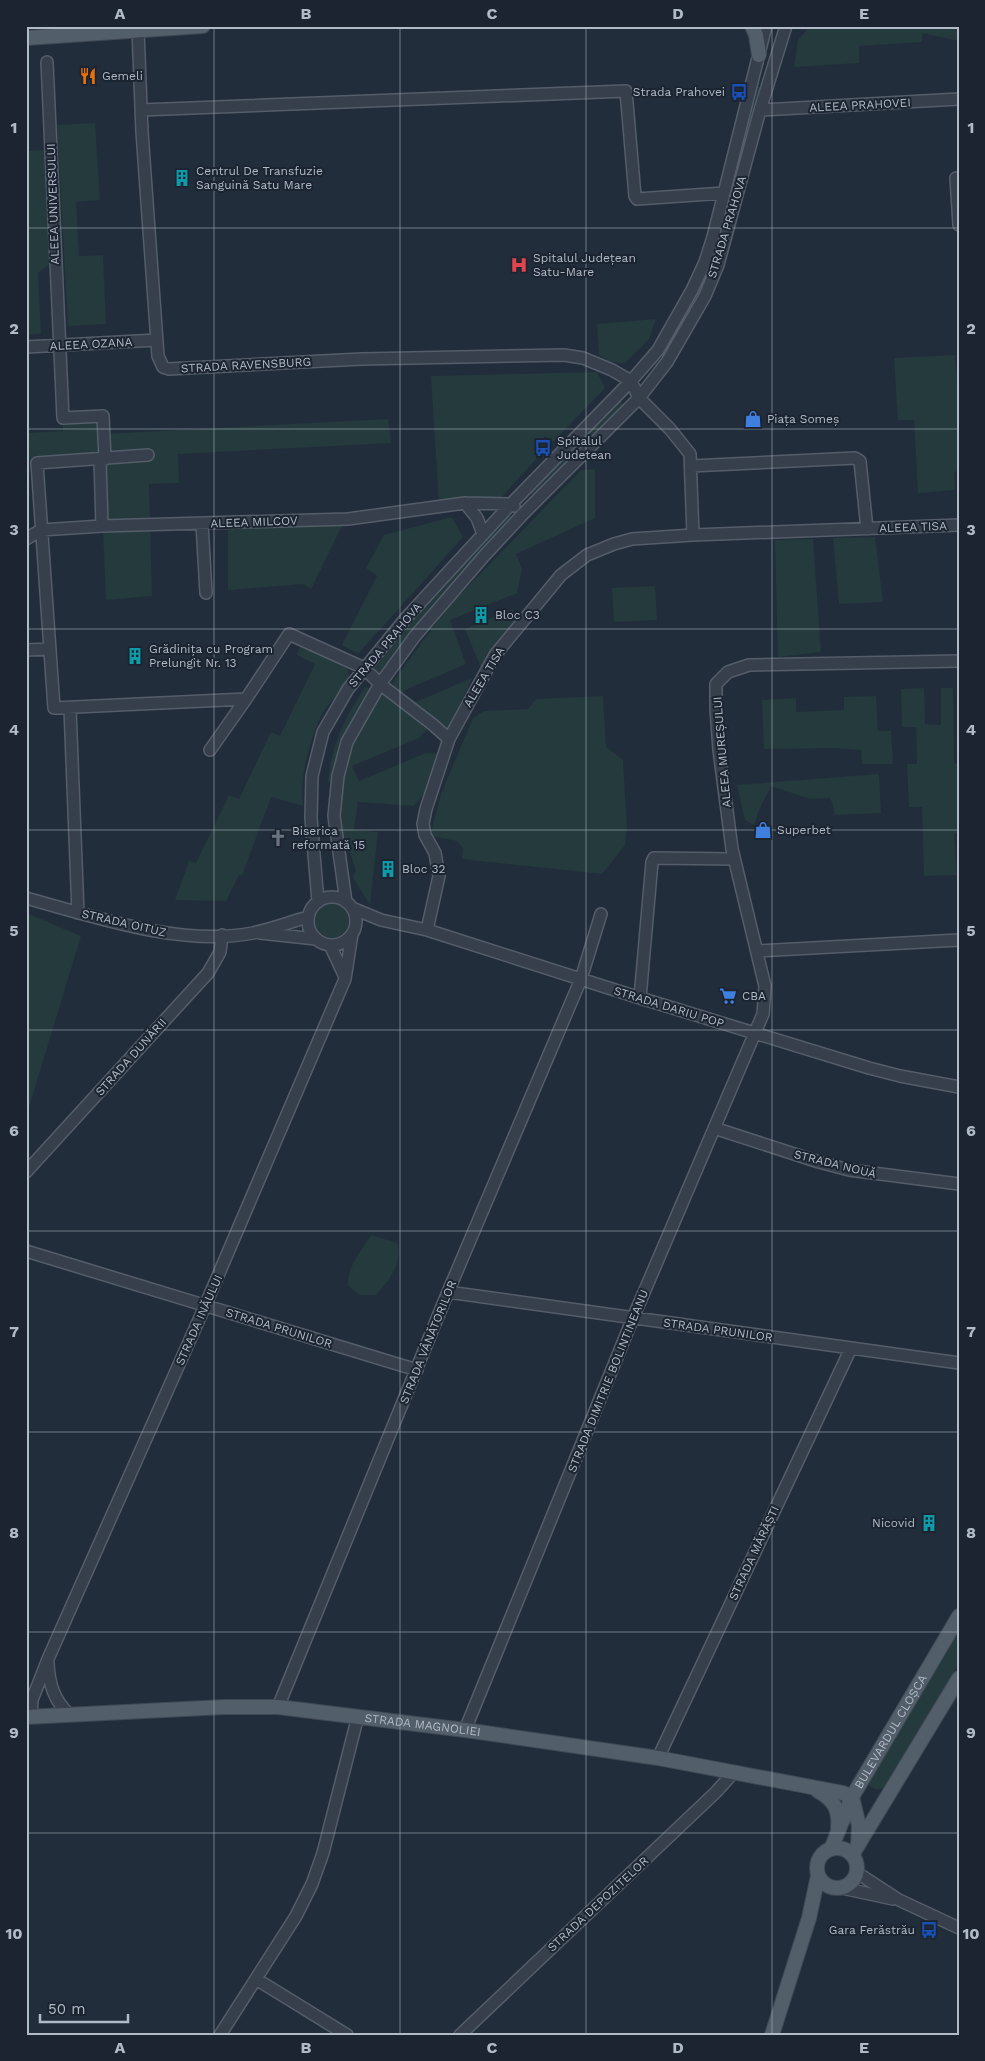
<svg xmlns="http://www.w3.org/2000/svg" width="985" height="2061" viewBox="0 0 985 2061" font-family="'Work Sans',sans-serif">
<rect width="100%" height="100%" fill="#222d3b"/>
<path fill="#243a3c" d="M 810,26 L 959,26 L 959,41 L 922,33 L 922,42 L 859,46 L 859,63 L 794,67 L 798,40 Z
M 758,86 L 763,88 L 717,262 L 683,330 L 658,368 L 654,364 L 694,300 L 706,272 Z
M 95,123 L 100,200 L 76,202 L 79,256 L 103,255 L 106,324 L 68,326 L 57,125 Z
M 51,150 L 55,260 L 38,273 L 41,334 L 26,335 L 26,151 Z
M 656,319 L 649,339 L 624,364 L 608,361 L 599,355 L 597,324 Z
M 955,355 L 959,402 L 959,471 L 954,472 L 955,490 L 918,493 L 914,420 L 898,420 L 894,358 Z
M 597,372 L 605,388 L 553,442 L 545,436 L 533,449 L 539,456 L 499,500 L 439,505 L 431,376 Z
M 621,401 L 624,406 L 534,498 L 530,493 Z
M 103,416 L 104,434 L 388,419 L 391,443 L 178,454 L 179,483 L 149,484 L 152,596 L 106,600 L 100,459 L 30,463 L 28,433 L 63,431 L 63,418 Z
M 595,469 L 595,518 L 516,554 L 522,569 L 517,593 L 450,620 L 466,664 L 403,691 L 409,705 L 472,678 L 448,732 L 432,724 L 419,738 L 352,766 L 359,781 L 426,753 L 439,754 L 427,790 L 414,806 L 358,802 L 354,830 L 378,832 L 370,905 L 352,876 L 356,872 L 348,845 L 338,846 L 338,776 L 375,692 L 397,696 L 406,702 L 392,683 L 448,607 L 581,470 Z
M 509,515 L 513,518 L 428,610 L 380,674 L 374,670 C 414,614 462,565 509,515 Z
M 452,517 L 463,537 L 358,654 L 342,645 L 377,576 L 366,568 L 384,535 Z
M 342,522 L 342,526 L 311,589 L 303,584 L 228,590 L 228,526 Z
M 875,537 L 883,602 L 839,604 L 833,538 Z
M 813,539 L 821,652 L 778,657 L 775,540 Z
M 655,586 L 657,620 L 614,622 L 612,588 Z
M 513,609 L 517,622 L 490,651 L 481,668 L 465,629 Z
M 302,640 L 346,665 C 348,670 350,675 348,680 C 343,692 330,700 324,711 C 310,736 299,779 303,806 L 271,797 L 242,876 L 239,875 L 226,901 L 175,900 L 189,861 L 196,863 L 229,795 L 239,799 L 271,732 L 280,736 L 315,664 L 297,655 Z
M 366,686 L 371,691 L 332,780 L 328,782 C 332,743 344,718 366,686 Z
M 924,688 L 925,724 L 941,725 L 941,688 L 953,688 L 954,763 L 959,764 L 959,833 L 954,834 L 957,875 L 924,876 L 922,807 L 909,807 L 907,764 L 917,764 L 916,727 L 902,727 L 901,689 Z
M 603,696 L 606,747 L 623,760 L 627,827 L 625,845 L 602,874 L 462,859 L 463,848 L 457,841 L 430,836 L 441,794 L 473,718 L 484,711 L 528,709 L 536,699 Z
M 876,696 L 878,731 L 891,731 L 893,764 L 862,764 L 861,750 L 835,748 L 764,749 L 762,700 L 796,698 L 796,712 L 844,710 L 844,697 Z
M 879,774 L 881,813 L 834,815 L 833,805 L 830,798 L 810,799 L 771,786 L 759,810 L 754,825 L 745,820 L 737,785 Z
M315 921a17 17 0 1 1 34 0a17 17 0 1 1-34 0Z
M 26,913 L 81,936 L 26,1117 Z
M 371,1235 L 397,1243 C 403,1263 389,1282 375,1295 L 360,1295 L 348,1286 C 346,1268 362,1250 371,1235 Z
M 959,1628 L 959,1663 L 886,1787 L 877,1790 L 869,1786 L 867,1777 Z"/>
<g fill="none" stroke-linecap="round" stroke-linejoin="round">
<g stroke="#545d69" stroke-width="14">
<path id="minor" d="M 138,30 L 142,132 L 158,356 L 163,367 L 169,369 L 362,359 L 564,355 L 583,358 L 612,370 L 631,381 L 639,398 L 670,429 L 690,454 L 693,535
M 47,62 L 63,418 L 103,416 L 105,459
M 141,110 L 626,91 L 635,196 L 637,199 L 724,193
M 760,110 L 959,99
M 956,178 L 959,225
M 26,347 L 157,340
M 148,455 L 37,463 L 54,708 L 246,699 L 289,634 L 364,668 L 380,684 L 432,724 L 449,739
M 100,459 L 102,526
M 691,466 L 855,458 L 860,461 L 867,529
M 465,503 L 477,518 L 483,534
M 202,524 L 206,593
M 26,539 L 41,530 L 102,526 L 348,519 L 465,503 L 511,504 L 514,506
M 26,650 L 50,649
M 70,708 L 78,913
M 210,750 L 246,699
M308 921a24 24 0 1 1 48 0a24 24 0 1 1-48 0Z
M 26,898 C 95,917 181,947 253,933 C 271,929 290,922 308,917
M 318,902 L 311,818 L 312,776 L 323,732 L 348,689 L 406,618 L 511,504 L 631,381 L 658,350 L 692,290 L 705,262 L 713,237 L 766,26
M 346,902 L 334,816 L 338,776 L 347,742 L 380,684 L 415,636 L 484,556 L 523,514 L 639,398 L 667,362 L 705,296 L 718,265 L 760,110 L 786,26
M 352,908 L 381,920 L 427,930 L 640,998 L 869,1068 L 900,1076 L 959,1087
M 427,930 L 439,876 L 435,853 L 425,835 L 423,824 L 426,809 L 449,739 L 495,655 L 561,575 L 587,555 L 614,544 L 632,539 L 693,535 L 959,525
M 260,933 L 316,939
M 330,945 L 345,977
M 757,951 L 959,940
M 640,998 L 652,862 L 654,858 L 734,859
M 714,1128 L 819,1162 L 849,1170 L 959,1184
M 26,1172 L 208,973 L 220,952 L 222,935
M 26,1251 L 417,1370
M 448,1292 L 959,1363
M 48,1663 C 49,1684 54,1701 70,1715
M 278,1707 L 448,1292 L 581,979 L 601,914
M 31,1716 L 32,1700 L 48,1659 L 205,1306 L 345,979 L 352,934
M 465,1730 L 633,1318 L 763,1014 L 765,986 L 732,849 L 719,750 L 716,709 L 716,684 L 728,672 L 749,665 L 959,661
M 658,1758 L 851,1348
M 856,1872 L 899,1900 L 959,1928
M 842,1888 L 893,1899
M 256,1979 L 347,2035
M 220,2035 L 296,1916 L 312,1884 L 323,1853 L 358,1716
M 460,2035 L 716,1792 L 734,1772"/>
</g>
<g stroke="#3f4854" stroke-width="16">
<g id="major">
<path d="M 752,26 L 756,35 L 759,55"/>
<path d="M 26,38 L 203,26"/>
<path id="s1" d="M 26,1717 L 224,1707 L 278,1707 L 465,1730 L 658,1758 L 843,1793 L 852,1797"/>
<path d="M 818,1791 C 834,1800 840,1810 838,1828"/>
<path d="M 852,1797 L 859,1826 L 858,1845"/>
<circle cx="837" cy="1868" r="20"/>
<path id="s2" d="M 831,1849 L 852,1797 L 959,1616"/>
<path d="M 852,1855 L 959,1678"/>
<path d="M 772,2035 L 809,1918 L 818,1876"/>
</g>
</g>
<use href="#minor" stroke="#363f4b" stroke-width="11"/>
<use href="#major" stroke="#535e6b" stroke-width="14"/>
</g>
<path fill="none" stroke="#b1bac7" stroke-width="1" stroke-opacity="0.55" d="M 214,26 L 214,2035M 400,26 L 400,2035M 586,26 L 586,2035M 772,26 L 772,2035M 26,228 L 959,228M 26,429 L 959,429M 26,629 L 959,629M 26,830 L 959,830M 26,1030 L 959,1030M 26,1231 L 959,1231M 26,1432 L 959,1432M 26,1632 L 959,1632M 26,1833 L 959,1833"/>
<defs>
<g id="restaurant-bare" transform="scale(1.35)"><path d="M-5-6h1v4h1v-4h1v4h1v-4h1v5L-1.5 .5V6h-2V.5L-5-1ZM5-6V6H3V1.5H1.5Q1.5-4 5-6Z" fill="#e8710a" stroke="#1b2430" stroke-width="2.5" paint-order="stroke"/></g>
<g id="bus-bare" transform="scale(1.35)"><path d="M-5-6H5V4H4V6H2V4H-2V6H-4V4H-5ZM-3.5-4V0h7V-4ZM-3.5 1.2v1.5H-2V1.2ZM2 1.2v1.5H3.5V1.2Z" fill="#1a4fb4" stroke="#1b2430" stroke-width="2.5" paint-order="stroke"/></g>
<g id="building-bare" transform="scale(1.35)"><path d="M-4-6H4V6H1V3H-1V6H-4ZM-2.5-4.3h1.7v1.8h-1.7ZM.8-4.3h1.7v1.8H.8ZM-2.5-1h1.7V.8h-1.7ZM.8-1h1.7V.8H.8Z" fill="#0f9aa8" stroke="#1b2430" stroke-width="2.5" paint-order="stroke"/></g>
<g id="hospital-bare" transform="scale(1.35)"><path d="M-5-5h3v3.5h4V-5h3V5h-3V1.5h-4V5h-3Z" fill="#e0444e" stroke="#1b2430" stroke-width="2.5" paint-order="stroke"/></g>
<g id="shop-bare" transform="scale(1.35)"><path d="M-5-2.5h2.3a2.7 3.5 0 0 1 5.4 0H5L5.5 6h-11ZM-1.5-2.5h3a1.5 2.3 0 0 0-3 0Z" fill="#3f7fe0" stroke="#1b2430" stroke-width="2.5" paint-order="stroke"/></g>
<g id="church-bare" transform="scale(1.35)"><path d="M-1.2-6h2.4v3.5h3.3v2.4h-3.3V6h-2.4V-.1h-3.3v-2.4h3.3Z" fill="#6b7280" stroke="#1b2430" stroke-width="2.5" paint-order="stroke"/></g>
<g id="supermarket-bare" transform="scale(1.35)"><path d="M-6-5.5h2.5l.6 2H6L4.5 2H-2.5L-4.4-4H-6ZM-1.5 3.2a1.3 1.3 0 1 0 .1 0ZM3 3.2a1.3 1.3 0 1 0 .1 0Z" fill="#3f7fe0" stroke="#1b2430" stroke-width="2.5" paint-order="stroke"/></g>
</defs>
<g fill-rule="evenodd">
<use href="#restaurant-bare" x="88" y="76"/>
<use href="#bus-bare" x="739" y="92"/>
<use href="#building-bare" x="182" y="178"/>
<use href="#hospital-bare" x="519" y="265"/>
<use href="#shop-bare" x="753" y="419"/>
<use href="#bus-bare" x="543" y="448"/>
<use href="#building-bare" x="481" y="615"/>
<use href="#building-bare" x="135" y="656"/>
<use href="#shop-bare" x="763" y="830"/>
<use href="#church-bare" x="278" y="838"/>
<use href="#building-bare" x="388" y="869"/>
<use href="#supermarket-bare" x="728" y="996"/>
<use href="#building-bare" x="929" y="1523"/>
<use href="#bus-bare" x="929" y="1930"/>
</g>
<g text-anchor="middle" stroke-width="4" stroke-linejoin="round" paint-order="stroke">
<g font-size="12" fill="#b1bac7" stroke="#1b2430" text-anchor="start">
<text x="102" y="80">Gemeli</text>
<text x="725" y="96" text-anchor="end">Strada Prahovei</text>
<text x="196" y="175">Centrul De Transfuzie<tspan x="196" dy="14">Sanguină Satu Mare</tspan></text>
<text x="533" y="262">Spitalul Județean<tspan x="533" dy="14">Satu-Mare</tspan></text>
<text x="767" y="423">Piața Someș</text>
<text x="557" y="445">Spitalul<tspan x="557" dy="14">Judetean</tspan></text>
<text x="495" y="619">Bloc C3</text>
<text x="149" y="653">Grădinița cu Program<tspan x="149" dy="14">Prelungit Nr. 13</tspan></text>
<text x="777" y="834">Superbet</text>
<text x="292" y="835">Biserica<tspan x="292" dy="14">reformată 15</tspan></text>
<text x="402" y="873">Bloc 32</text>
<text x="742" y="1000">CBA</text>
<text x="915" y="1527" text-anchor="end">Nicovid</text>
<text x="915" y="1934" text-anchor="end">Gara Ferăstrău</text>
</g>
<g font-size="12" fill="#b1bac7" stroke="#1b2430">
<text transform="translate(860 105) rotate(-3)" y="4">ALEEA PRAHOVEI</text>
<text transform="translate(53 204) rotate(-92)" y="4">ALEEA UNIVERSULUI</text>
<text transform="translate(727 227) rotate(-73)" y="4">STRADA PRAHOVA</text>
<text transform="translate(91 344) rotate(-3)" y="4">ALEEA OZANA</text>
<text transform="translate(246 365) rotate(-3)" y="4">STRADA RAVENSBURG</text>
<text transform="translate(254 522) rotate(-2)" y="4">ALEEA MILCOV</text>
<text transform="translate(913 527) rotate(-2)" y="4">ALEEA TISA</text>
<text transform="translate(385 645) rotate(-50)" y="4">STRADA PRAHOVA</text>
<text transform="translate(484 677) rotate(-59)" y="4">ALEEA TISA</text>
<text transform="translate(722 752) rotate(-95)" y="4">ALEEA MUREȘULUI</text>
<text transform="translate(124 923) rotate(13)" y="4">STRADA OITUZ</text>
<text transform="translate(669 1007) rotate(17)" y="4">STRADA DARIU POP</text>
<text transform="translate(131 1057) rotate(-48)" y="4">STRADA DUNĂRII</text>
<text transform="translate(835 1164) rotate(14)" y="4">STRADA NOUĂ</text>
<text transform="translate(199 1320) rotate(-66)" y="4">STRADA INĂULUI</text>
<text transform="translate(279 1328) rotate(17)" y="4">STRADA PRUNILOR</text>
<text transform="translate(718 1330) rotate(8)" y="4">STRADA PRUNILOR</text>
<text transform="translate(428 1342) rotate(-68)" y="4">STRADA VÂNĂTORILOR</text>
<text transform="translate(608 1381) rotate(-68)" y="4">STRADA DIMITRIE BOLINTINEANU</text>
<text transform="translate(754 1553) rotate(-65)" y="4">STRADA MĂRĂȘTI</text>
<text dy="4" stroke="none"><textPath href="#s1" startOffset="398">STRADA MAGNOLIEI</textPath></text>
<text dy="4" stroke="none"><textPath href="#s2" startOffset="132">BULEVARDUL CLOȘCA</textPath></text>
<text transform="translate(598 1904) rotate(-43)" y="4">STRADA DEPOZITELOR</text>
</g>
</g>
<rect width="985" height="2061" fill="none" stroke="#1b2430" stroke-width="55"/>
<path d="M40 2014v8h88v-8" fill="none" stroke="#b1bac7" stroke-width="2.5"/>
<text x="48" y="2014" font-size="15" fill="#b1bac7" stroke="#1b2430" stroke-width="4" paint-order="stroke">50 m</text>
<rect x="28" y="28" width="930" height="2006" fill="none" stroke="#b1bac7" stroke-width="2"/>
<g font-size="16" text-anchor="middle" font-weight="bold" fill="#b1bac7">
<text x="120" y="19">A</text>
<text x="306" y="19">B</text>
<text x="492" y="19">C</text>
<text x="678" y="19">D</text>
<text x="864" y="19">E</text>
<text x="14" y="133">1</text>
<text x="971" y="133">1</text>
<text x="14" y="334">2</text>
<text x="971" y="334">2</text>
<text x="14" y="535">3</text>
<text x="971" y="535">3</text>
<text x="14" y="735">4</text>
<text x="971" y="735">4</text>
<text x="14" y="936">5</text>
<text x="971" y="936">5</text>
<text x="14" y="1136">6</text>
<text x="971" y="1136">6</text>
<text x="14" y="1337">7</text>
<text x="971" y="1337">7</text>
<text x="14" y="1538">8</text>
<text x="971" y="1538">8</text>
<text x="14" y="1738">9</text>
<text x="971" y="1738">9</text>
<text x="14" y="1939">10</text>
<text x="971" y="1939">10</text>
<text x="120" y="2053">A</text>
<text x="306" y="2053">B</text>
<text x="492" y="2053">C</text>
<text x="678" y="2053">D</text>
<text x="864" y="2053">E</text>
</g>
</svg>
